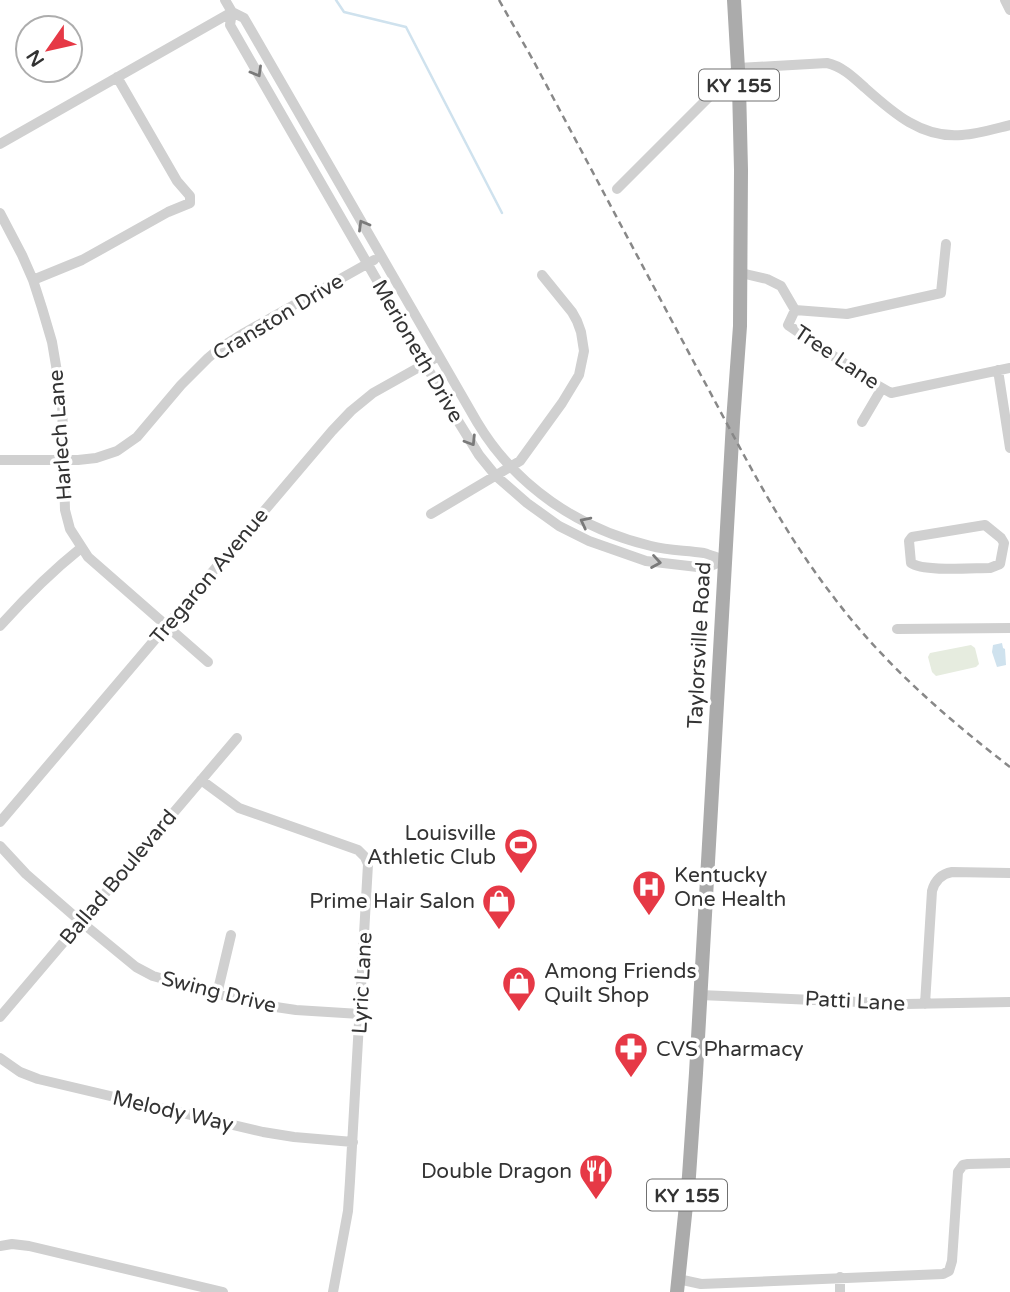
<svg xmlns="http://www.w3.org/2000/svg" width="1010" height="1292" viewBox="0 0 1010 1292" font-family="'Varela Round',sans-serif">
<rect width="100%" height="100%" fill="#fff"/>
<path fill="#e6ecdf" d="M 971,645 L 975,648 L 979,664 L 976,667 L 936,676 L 932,672 L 928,657 L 930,653 Z"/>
<path fill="#cfe2ee" d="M 1002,643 L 1003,648 L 1005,649 L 1006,665 L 997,667 L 992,652 L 993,645 Z"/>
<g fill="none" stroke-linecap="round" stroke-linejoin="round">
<path stroke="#cfe2ee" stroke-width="2.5" d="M 336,0 L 344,12 L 406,27 L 502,213"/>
<path stroke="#d0d0d0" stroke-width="10" d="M 225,0 L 232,12 L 230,25 L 458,421 L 479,455 L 496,476 L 527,503 L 559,526 L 589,541 L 646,561 L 706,568 L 725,560
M 1005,0 L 1010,10
M 232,12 L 244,18 L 477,422 C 515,486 579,529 651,546 C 669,551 687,550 704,553 C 711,555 718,558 725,560
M 0,144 L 232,12
M 617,189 L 738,68 L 827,63 C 841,66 852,76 863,86 C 891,111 921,139 962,135 C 978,134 994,129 1010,125
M 0,213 L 22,255 L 33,280 L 42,308 L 52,342 L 62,401 L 65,510 L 70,529 L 88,557 L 208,662
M 741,273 L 767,279 L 781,286 L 795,310 L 788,325 L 870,381 L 891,393 L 1010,368
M 33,280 L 82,260 L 168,212 L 190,203 L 190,196 L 177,181 L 117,77
M 795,310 L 847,314 L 941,293 L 946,244
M 998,370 L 1010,448
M 862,422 L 882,388
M 0,460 L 78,460 L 96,458 L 117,451 L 137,437 L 181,385 L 208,358 L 220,348 L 244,333 L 374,260
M 431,514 L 520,461 L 562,403 L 579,375 L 584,351 L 581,332 L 577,321 L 572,312 L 542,275
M 985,525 L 1001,538 L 1004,543 L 1000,564 L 990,568 C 973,568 923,572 911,563 L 909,541 L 912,537 Z
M 0,626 C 25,598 51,572 81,548
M 897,629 L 1010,628
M 201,780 L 239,808 L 358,850 L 365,857 L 368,864 L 350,1181 L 348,1211 L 333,1292
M 0,822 L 332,431 L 351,411 L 373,393 L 439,356
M 0,846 L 26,874 L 80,921 L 136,967 L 153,976 L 217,994 L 269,1006 L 296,1010 L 360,1014
M 217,994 L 231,935
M 700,995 L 906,1004 L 1010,1002
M 925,1004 L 932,891 C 935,880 941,874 952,872 L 1010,873
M 0,1017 L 237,738
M 0,1058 L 20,1072 L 38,1079 L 263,1132 L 294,1137 L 353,1142
M 0,1246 L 12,1244 L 29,1246 L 223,1292
M 840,1277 L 840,1292
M 678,1279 L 701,1284 L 943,1274 L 949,1271 L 952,1261 L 958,1172 L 963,1165 L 968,1164 L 1010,1163"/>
<path stroke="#ababab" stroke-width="14" d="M 677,1292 L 689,1176 L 696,1073 L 733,422 L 740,326 L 741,170 L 739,86 L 734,0"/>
<path stroke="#888" stroke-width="2.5" stroke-dasharray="7 5" stroke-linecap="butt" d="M 499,0 L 533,60 C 588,163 642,265 697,368 C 739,445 778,525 832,595 C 882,662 944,716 1010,767"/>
</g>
<defs><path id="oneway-chevron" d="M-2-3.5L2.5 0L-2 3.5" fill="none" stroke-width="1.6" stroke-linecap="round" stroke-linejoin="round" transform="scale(1.75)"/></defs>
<g stroke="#7a7a7a">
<use href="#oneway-chevron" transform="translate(257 72) rotate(60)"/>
<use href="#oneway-chevron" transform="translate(363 225) rotate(-120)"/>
<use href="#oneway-chevron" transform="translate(471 441) rotate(58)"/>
<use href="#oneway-chevron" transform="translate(585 522) rotate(-153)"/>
<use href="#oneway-chevron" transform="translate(656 562) rotate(9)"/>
</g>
<defs>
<g id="stadium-pin" transform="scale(1.75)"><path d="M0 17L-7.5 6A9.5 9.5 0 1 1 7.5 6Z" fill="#e63946" stroke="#fff"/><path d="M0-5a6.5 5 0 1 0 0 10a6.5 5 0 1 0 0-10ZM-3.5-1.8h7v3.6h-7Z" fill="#fff"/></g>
<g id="hospital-pin" transform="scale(1.75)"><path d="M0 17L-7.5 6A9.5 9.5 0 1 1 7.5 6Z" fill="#e63946" stroke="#fff"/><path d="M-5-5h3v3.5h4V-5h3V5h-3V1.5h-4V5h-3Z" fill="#fff"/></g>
<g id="shop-pin" transform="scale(1.75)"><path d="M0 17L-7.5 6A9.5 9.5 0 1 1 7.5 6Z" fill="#e63946" stroke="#fff"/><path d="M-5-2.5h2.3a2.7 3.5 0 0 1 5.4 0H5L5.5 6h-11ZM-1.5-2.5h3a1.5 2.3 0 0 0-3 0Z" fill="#fff"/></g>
<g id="pharmacy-pin" transform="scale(1.75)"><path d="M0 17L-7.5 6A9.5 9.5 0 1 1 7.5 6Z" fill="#e63946" stroke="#fff"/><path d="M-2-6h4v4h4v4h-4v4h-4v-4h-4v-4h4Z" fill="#fff"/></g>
<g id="restaurant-pin" transform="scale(1.75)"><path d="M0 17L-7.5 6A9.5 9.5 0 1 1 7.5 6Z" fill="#e63946" stroke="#fff"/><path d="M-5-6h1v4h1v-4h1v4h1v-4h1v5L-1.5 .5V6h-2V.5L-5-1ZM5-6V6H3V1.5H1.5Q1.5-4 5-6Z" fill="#fff"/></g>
</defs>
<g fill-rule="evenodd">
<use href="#stadium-pin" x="521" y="845"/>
<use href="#hospital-pin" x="649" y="887"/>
<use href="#shop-pin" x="499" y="901"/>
<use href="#shop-pin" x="519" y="983"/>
<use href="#pharmacy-pin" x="631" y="1049"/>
<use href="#restaurant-pin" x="596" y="1171"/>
</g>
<g text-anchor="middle" stroke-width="7" stroke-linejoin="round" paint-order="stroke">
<g fill="#fff" stroke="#707070" stroke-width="2">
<rect x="699" y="69.5" width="80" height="31" rx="5"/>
<rect x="647" y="1179.5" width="80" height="31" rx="5"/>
</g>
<g font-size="19" font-weight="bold" fill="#333">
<text x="739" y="92">KY 155</text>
<text x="687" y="1202">KY 155</text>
</g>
<g font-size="21" fill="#333" stroke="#fff">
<text transform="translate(278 317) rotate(-31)" y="7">Cranston Drive</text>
<text transform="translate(418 351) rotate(60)" y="7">Merioneth Drive</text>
<text transform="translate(837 357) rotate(34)" y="7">Tree Lane</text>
<text transform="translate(60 435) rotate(-94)" y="7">Harlech Lane</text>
<text transform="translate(209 576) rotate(-50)" y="7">Tregaron Avenue</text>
<text transform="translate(699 645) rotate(-87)" y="7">Taylorsville Road</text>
<text transform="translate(118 877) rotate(-50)" y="7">Ballad Boulevard</text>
<text transform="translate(362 983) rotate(-87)" y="7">Lyric Lane</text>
<text transform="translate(219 992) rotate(14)" y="7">Swing Drive</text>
<text transform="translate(855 1001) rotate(3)" y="7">Patti Lane</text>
<text transform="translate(173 1111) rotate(13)" y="7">Melody Way</text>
</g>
<g font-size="21" fill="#333" stroke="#fff" text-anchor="end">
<text x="496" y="840">Louisville<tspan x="496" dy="24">Athletic Club</tspan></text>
<text x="674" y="882" text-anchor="start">Kentucky<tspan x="674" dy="24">One Health</tspan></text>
<text x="475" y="908">Prime Hair Salon</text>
<text x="544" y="978" text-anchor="start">Among Friends<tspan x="544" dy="24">Quilt Shop</tspan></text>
<text x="656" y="1056" text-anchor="start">CVS Pharmacy</text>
<text x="572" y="1178">Double Dragon</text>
</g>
</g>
<g transform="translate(49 49) rotate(236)"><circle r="33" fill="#ffffff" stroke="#adadad" stroke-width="2"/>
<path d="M0-5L12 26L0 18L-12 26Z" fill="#e63946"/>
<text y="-10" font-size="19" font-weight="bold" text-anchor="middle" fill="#333333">N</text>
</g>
</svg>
